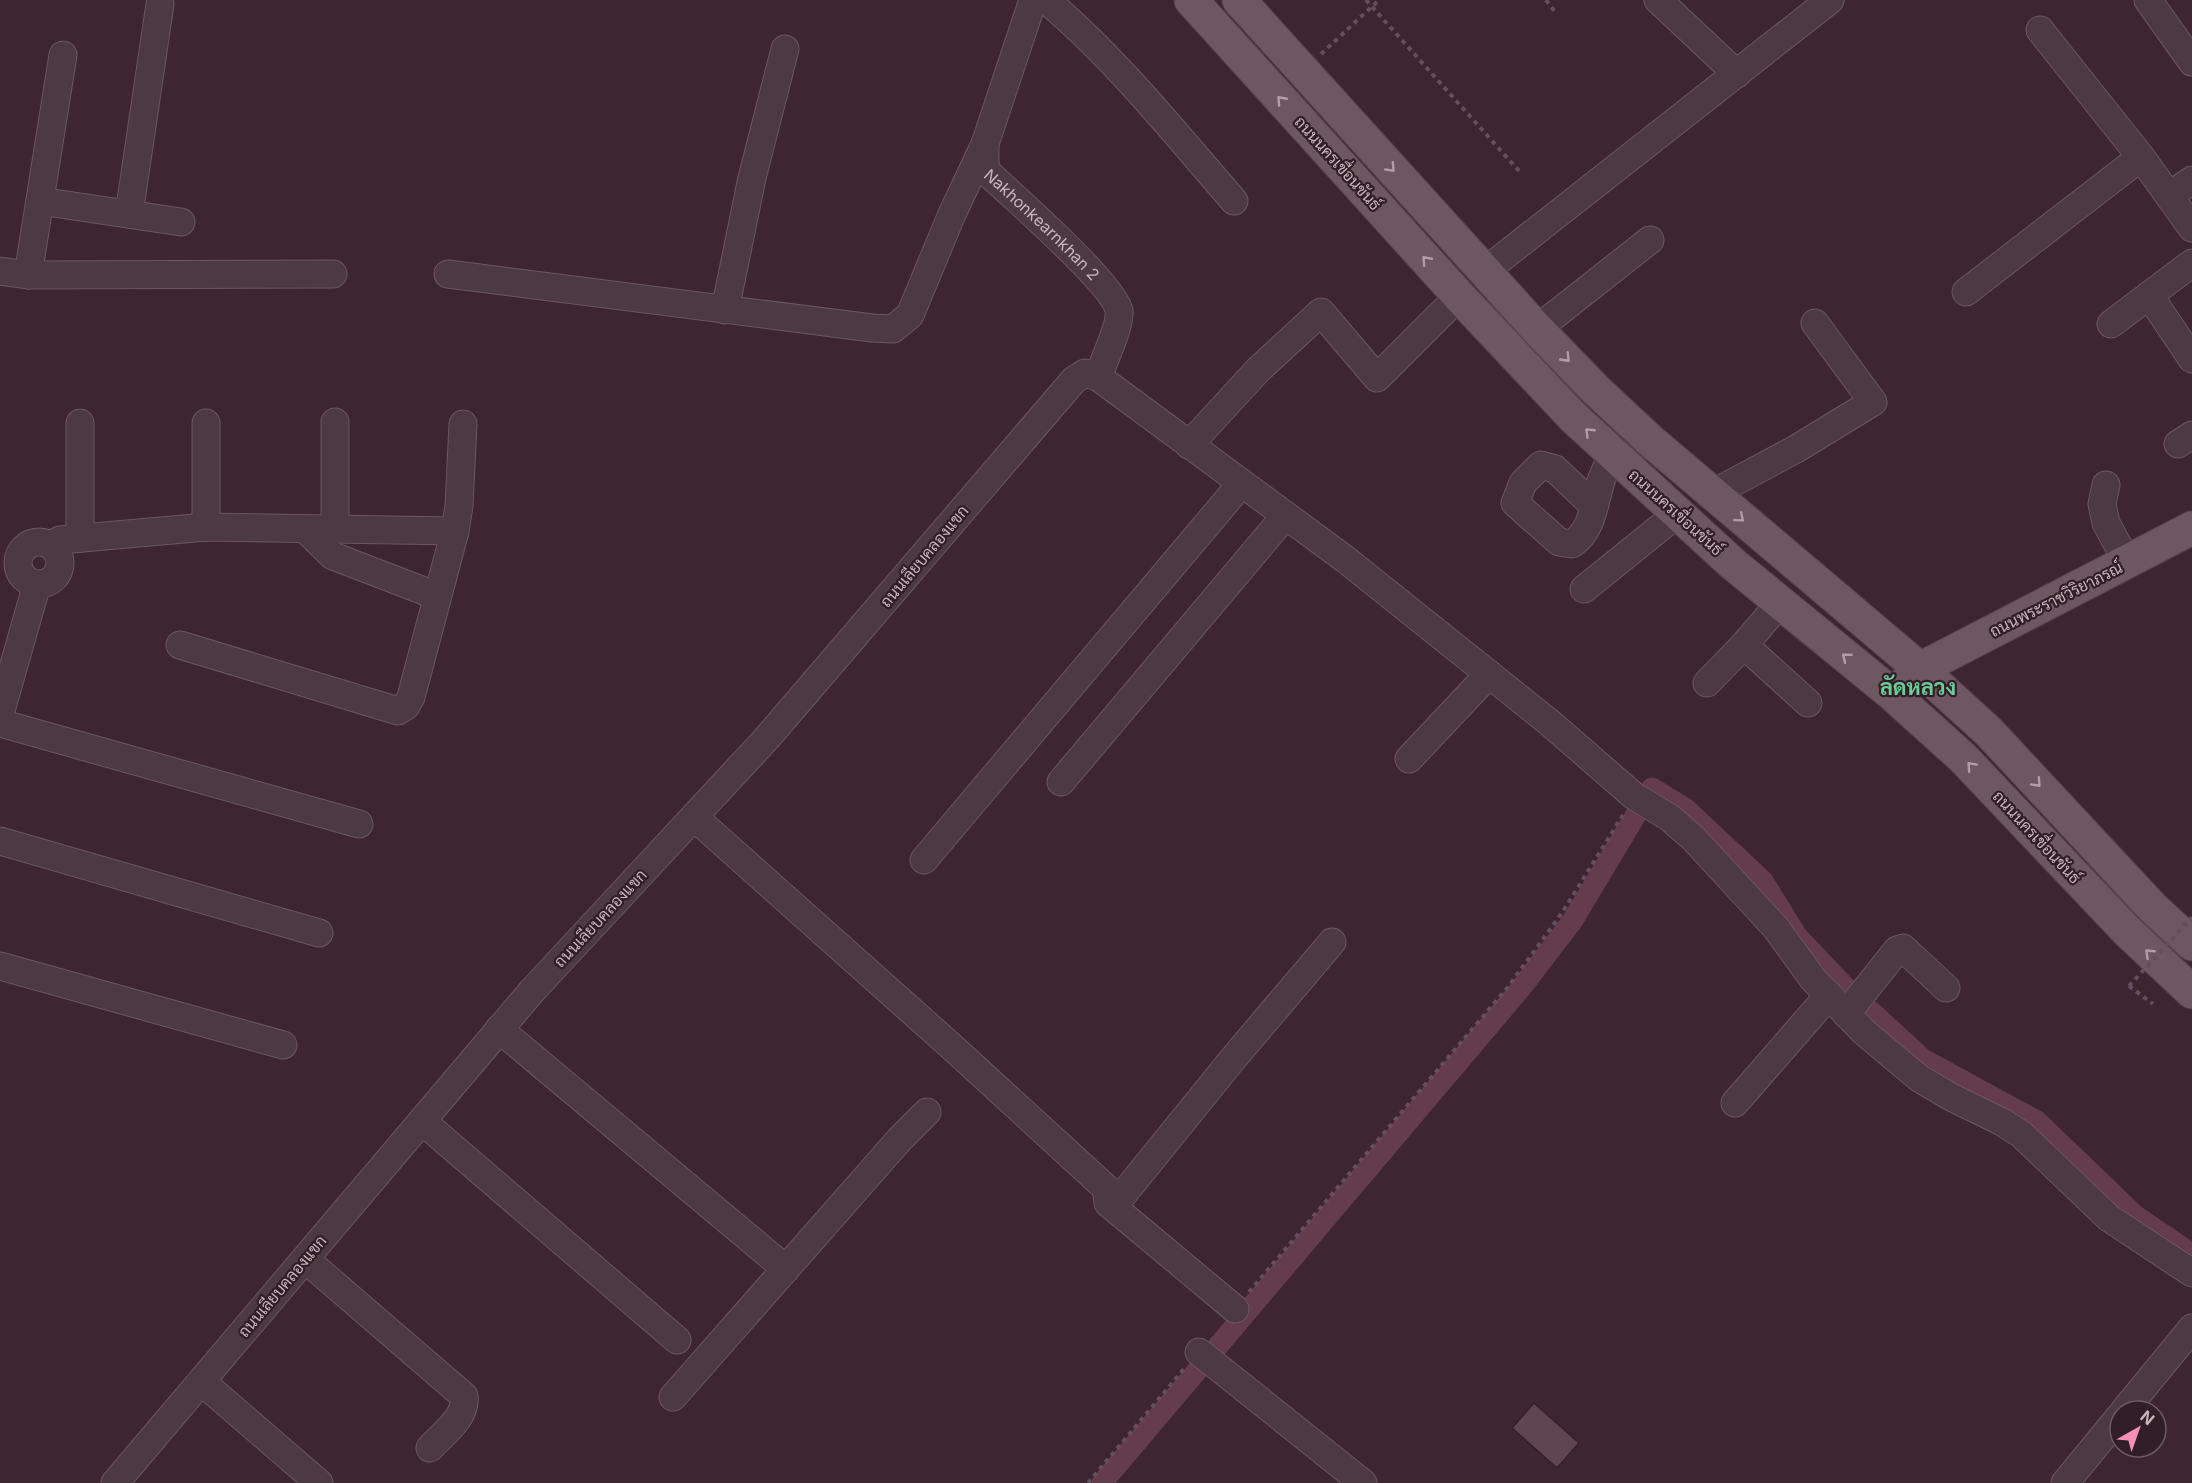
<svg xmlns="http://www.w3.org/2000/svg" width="2192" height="1483" viewBox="0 0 2192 1483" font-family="Inter,Sarabun,sans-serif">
<rect width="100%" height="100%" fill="#3d262f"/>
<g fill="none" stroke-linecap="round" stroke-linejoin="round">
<path stroke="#653c4b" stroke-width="21" d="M 1102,1483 L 1521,988 L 1573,920 L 1652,788 L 1685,808 L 1763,881 L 1797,936 L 1850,992 L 1923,1059 L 2037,1121 L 2136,1216 L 2192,1254"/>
</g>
<path fill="#5e454f" stroke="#342028" stroke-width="1.5" d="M 1534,1403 L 1579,1443 L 1557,1468 L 1512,1428 Z"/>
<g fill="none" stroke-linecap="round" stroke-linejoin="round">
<g stroke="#6b575f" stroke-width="29">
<g id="minor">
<path id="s1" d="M 1033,0 L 985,144 L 985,166 L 989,174 C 1012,195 1115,286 1119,311 C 1121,324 1103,363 1098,377"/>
<path d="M 1046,0 C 1116,59 1174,132 1234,201"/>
<path d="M 1658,0 L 1737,74"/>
<path d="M 2148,0 L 2192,62"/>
<path d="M 2040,30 L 2141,157 L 2192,228"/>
<path d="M 2169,196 L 2192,180"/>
<path d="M 40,201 L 181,222"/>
<path d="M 129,214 L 160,4"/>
<path d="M 0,271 L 28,275 L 333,274"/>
<path d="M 1485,271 L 1830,0"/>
<path d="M 448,274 L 872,328 L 893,329 L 910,315 L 952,214 L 985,144"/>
<path d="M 28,275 L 63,55"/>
<path d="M 1966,292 L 2141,157"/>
<path d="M 2149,295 L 2192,359"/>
<path d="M 725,310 L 752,178 L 785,49"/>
<path d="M 2111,324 L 2192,263"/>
<path d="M 1537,329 L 1650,240"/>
<path d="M 335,422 L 335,529"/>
<path d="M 80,423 L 80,538"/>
<path d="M 206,423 L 206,527"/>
<path d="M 2178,444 L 2192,435"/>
<path d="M 1189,445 L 1258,370 L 1321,312 L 1377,378 L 1459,296"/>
<path d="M 2106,485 L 2102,504 L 2106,523 L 2127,562"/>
<path d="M 1712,494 L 1796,449 L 1873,402 L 1815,323"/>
<path d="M 1594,506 L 1555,469 L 1541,465 L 1523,483 L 1515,503 L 1559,542 L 1572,544 C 1593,530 1594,503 1601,481 C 1604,472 1609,463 1613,455"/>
<path d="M 305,529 L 333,556 L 437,596"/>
<circle cx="39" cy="563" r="21"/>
<path d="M 51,545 L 60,540 L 206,527 L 455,531"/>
<path d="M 1584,589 L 1677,514"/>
<path d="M 180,645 L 398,711 L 406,706 L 411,697 L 455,531 L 459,506 L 463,424"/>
<path d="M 1744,645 L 1808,703"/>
<path d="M 1707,683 L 1744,645 L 1780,603"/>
<path d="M 0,714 L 37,584"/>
<path d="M 0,723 L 359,824"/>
<path d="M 1409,759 L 1489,674"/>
<path d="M 1061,782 L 1285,516"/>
<path d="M 694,817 L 952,1047 L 1106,1188 L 1108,1203 L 1235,1309"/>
<path d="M 0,841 L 319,933"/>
<path d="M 924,860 L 1241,484"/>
<path d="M 0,966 L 283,1045"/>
<path d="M 1846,1014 L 1897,950 L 1903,948 L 1946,988"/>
<path d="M 499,1029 L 786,1269"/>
<path d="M 1735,1103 L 1829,995"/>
<path d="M 422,1121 L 677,1340"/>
<path d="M 1113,1207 L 1232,1060 L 1332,942"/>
<path d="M 305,1259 L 464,1396 C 467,1417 443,1434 430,1448"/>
<path d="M 1199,1352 L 1363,1483"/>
<path d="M 202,1382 L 319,1483"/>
<path d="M 673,1397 L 900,1139 L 927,1112"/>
<path d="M 2124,1411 L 2192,1328"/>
<path d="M 115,1483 L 532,991 L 767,738 L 1074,380 L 1085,373 L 1098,377 L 1345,559 L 1550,723 L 1634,796 L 1670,818 L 1693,838 L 1776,928 L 1813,979 L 1864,1032 L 1919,1078 L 1951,1097 L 2002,1122 L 2021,1134 L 2109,1218 L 2192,1273"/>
<path d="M 2065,1483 L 2120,1416"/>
</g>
</g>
<g stroke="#56424a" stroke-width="35">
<path id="major" d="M 1191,0 L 1459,296 L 1573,417 L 1733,564 L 1892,694 L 1963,758 L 2127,931 L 2192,992
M 1239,0 L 1537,329 L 1596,390 L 1652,442 L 1920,669 L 1989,732 L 2152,907 L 2192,944
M 1906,682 L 1920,669 L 2192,528"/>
</g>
<path stroke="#644e60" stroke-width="4" stroke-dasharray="4.5 4.5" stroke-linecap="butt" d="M 1366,0 L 1519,171
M 1546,0 L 1556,13
M 1321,54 L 1379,0
M 2129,986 L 2153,1004
M 1249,1292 L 1508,987 L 1562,913 L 1623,815
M 1088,1483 L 1184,1369"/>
<use href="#minor" stroke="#4d3941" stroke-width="27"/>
<use href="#major" stroke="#6d5760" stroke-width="33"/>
<path stroke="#644e60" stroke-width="4" stroke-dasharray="4.5 4.5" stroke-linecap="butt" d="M 2129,986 L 2192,917"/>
</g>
<defs><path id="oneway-chevron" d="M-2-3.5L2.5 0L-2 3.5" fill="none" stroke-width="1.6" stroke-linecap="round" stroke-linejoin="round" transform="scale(1.5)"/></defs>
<g stroke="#b19ea5">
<use href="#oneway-chevron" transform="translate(1281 100) rotate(-132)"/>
<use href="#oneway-chevron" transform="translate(1391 168) rotate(47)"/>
<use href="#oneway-chevron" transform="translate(1426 260) rotate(-132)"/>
<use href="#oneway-chevron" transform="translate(1566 358) rotate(46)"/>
<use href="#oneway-chevron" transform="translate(1589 432) rotate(-136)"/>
<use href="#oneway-chevron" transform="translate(1740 518) rotate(40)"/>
<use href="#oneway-chevron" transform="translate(1846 657) rotate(-141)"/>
<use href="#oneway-chevron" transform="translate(1971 766) rotate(-133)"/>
<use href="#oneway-chevron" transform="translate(2037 783) rotate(47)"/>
<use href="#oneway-chevron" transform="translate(2149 953) rotate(-137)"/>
</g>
<g text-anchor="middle" stroke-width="4.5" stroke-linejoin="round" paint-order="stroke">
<g font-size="16" fill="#c8b5bc" stroke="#321e26">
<text transform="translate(1338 163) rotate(48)" y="6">ถนนนครเขื่อนขันธ์</text>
<text dy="6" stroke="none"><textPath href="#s1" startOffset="256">Nakhonkearnkhan 2</textPath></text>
<text transform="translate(1676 512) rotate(42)" y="6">ถนนนครเขื่อนขันธ์</text>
<text transform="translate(924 556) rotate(-50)" y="6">ถนนเลียบคลองแขก</text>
<text transform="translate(2056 599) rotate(-27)" y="6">ถนนพระราชวิริยาภรณ์</text>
<text transform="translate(2037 837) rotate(47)" y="6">ถนนนครเขื่อนขันธ์</text>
<text transform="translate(600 918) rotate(-47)" y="6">ถนนเลียบคลองแขก</text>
<text transform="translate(282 1286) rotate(-50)" y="6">ถนนเลียบคลองแขก</text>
</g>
<g font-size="22" font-weight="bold" fill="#6ace99" stroke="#321e26">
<text x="1918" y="695">ลัดหลวง</text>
</g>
</g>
<g transform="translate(2138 1429) rotate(40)"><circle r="28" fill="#321e26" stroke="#6e5a62" stroke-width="1.5"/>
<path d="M0-4.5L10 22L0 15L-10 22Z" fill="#f291b3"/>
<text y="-9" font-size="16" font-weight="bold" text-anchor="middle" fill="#c8b5bc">N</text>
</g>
</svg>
